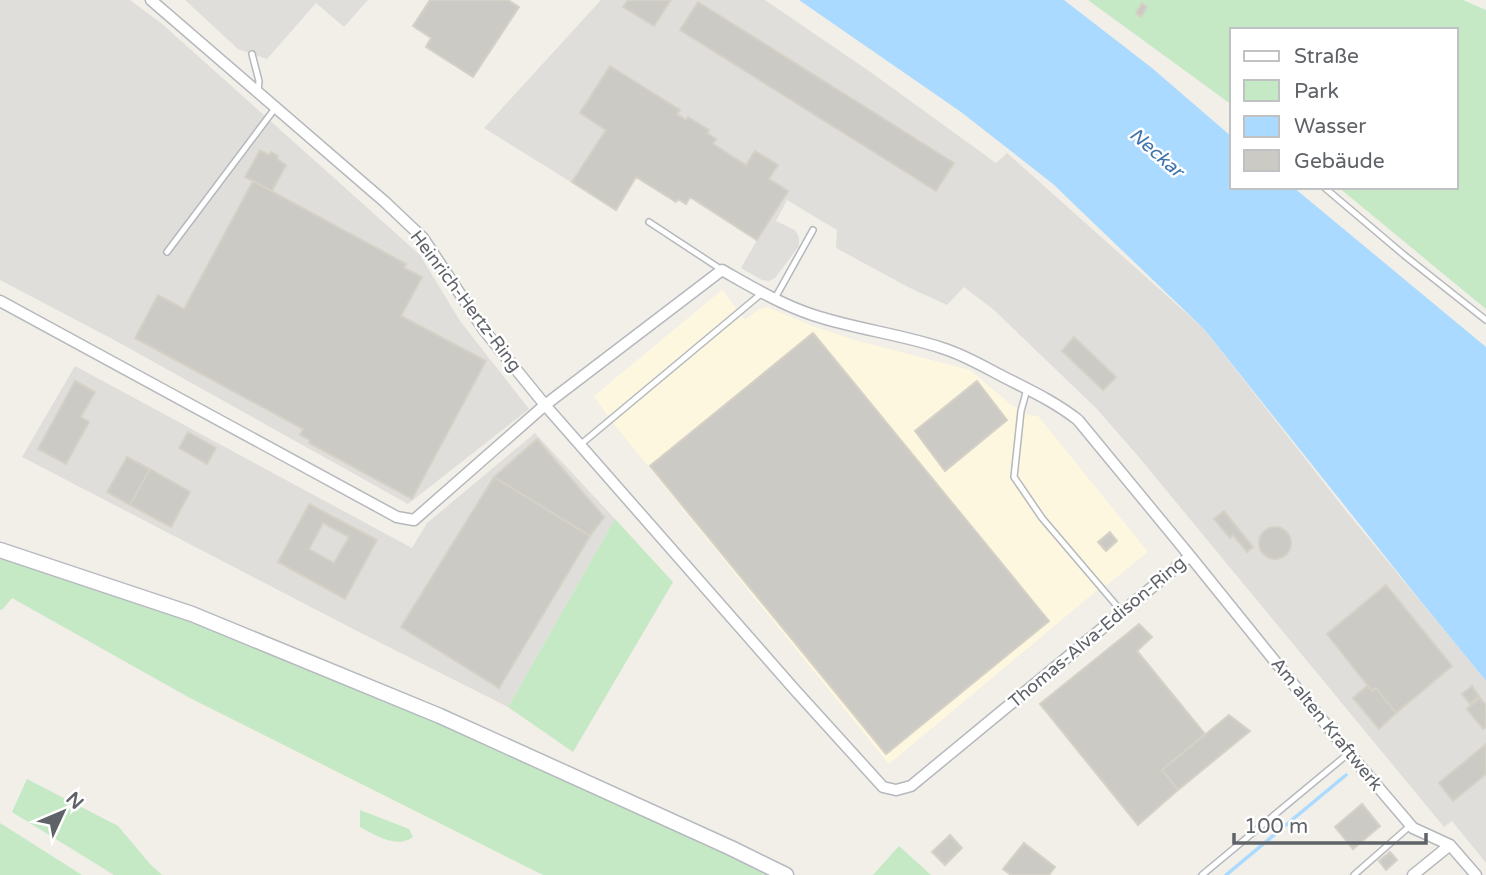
<svg xmlns="http://www.w3.org/2000/svg" width="1486" height="875" viewBox="0 0 1486 875" font-family="'Varela Round',sans-serif">
<rect width="100%" height="100%" fill="#f1efe8"/>
<path fill="#fef7e0" d="M 722,290 L 745,320 L 758,310 L 767,307 L 815,327 L 858,341 L 970,370 L 1009,403 L 1029,415 L 1038,416 L 1148,552 L 1108,584 L 1101,587 L 889,764 L 610,419 L 594,396 Z"/>
<path fill="#e0deda" d="M 0,0 L 130,0 L 161,23 L 420,255 L 460,321 L 529,409 L 408,504 L 118,342 L 0,280 Z
M 185,0 L 368,0 L 344,27 L 316,3 L 267,59 L 238,49 Z
M 601,0 L 765,0 L 869,71 L 996,163 L 1007,153 L 1203,328 L 1346,511 L 1486,681 L 1486,863 L 1452,821 L 1444,827 L 1138,456 L 1096,408 L 994,310 L 964,287 L 947,305 L 910,288 L 836,248 L 837,230 L 787,200 L 776,221 L 795,230 L 799,237 L 799,246 L 775,278 L 769,281 L 762,280 L 741,268 L 757,240 L 690,197 L 679,199 L 676,202 L 636,177 L 616,210 L 484,128 Z
M 75,366 L 412,548 L 427,523 L 535,433 L 615,519 L 508,707 L 361,633 L 22,457 Z"/>
<path fill="#c5e8c5" d="M 1088,0 L 1463,0 L 1486,10 L 1486,309 L 1338,187 L 1456,187 L 1456,30 L 1232,30 L 1232,105 Z
M 615,519 L 673,582 L 573,752 L 508,707 Z
M 0,555 L 189,618 L 332,675 L 728,852 L 771,875 L 543,875 L 190,698 L 12,598 L 2,610 L 0,609 Z
M 27,779 L 118,826 L 150,864 L 162,875 L 114,875 L 12,812 Z
M 360,810 L 409,829 L 413,837 C 397,849 375,835 360,827 Z
M 0,823 L 82,875 L 0,875 Z
M 899,846 L 931,875 L 873,875 Z"/>
<path fill="#aadaff" d="M 799,0 L 1064,0 L 1152,68 L 1232,137 L 1232,187 L 1293,187 L 1486,347 L 1486,681 L 1419,599 L 1204,329 L 1053,184 L 961,112 Z"/>
<g fill="none" stroke-linecap="round" stroke-linejoin="round">
<path stroke="#aadaff" stroke-width="3.5" d="M 1226,875 L 1346,775"/>
</g>
<path fill="#cccac5" stroke="#d6d1c6" stroke-width="2" fill-rule="evenodd" d="M 430,0 L 508,0 L 519,7 L 473,77 L 426,47 L 431,38 L 413,26 Z
M 628,0 L 671,0 L 654,26 L 623,7 Z
M 698,2 L 954,163 L 936,191 L 680,30 Z
M 1142,3 L 1147,7 L 1141,17 L 1136,13 Z
M 610,66 L 680,110 L 677,114 L 686,120 L 688,117 L 709,130 L 707,133 L 716,139 L 713,144 L 746,165 L 755,151 L 778,165 L 769,179 L 788,191 L 757,240 L 690,197 L 686,204 L 678,199 L 676,202 L 636,177 L 616,210 L 572,182 L 606,130 L 580,113 Z
M 260,150 L 269,155 L 271,152 L 278,156 L 277,159 L 286,165 L 272,191 L 245,177 Z
M 253,181 L 406,264 L 404,268 L 422,277 L 401,316 L 486,361 L 412,499 L 309,443 L 310,440 L 300,435 L 303,429 L 135,338 L 158,295 L 184,309 Z
M 813,333 L 1049,621 L 886,754 L 650,466 Z
M 1074,337 L 1116,377 L 1103,390 L 1062,351 Z
M 75,381 L 95,392 L 81,417 L 89,422 L 66,464 L 38,449 Z
M 977,381 L 1007,420 L 945,471 L 915,431 Z
M 188,432 L 216,448 L 207,464 L 179,448 Z
M 537,439 L 604,517 L 590,536 L 494,477 Z
M 127,457 L 150,469 L 130,505 L 107,492 Z
M 150,469 L 190,492 L 171,527 L 130,505 Z
M 494,477 L 590,536 L 499,688 L 401,627 Z
M 309,504 L 377,540 L 345,599 L 278,562 ZM 323,523 L 349,537 L 334,563 L 309,549 Z
M 1224,511 L 1253,547 L 1247,552 L 1233,535 L 1230,538 L 1214,519 Z
M1259 543a16 16 0 1 1 32 0a16 16 0 1 1-32 0Z
M 1110,532 L 1117,541 L 1106,551 L 1098,542 Z
M 1386,585 L 1452,666 L 1396,713 L 1376,688 L 1372,691 L 1327,634 Z
M 1139,624 L 1152,637 L 1137,651 L 1205,734 L 1162,770 L 1178,790 L 1138,825 L 1040,704 Z
M 1368,685 L 1372,691 L 1376,688 L 1396,713 L 1379,729 L 1353,698 Z
M 1472,686 L 1479,696 L 1470,704 L 1462,694 Z
M 1480,698 L 1486,705 L 1486,727 L 1483,729 L 1467,709 Z
M 1229,715 L 1250,731 L 1178,790 L 1162,770 Z
M 1486,744 L 1486,774 L 1453,801 L 1439,783 Z
M 1362,804 L 1380,826 L 1353,849 L 1335,827 Z
M 950,835 L 962,848 L 945,865 L 932,852 Z
M 1024,843 L 1055,867 L 1049,875 L 1011,875 L 1003,869 Z
M 1390,852 L 1397,860 L 1386,870 L 1379,861 Z"/>
<g fill="none" stroke-linecap="round" stroke-linejoin="round">
<g stroke="#b5b8bc" stroke-width="8">
<path id="service" d="M 252,54 L 259,81 L 258,91
M 1325,188 L 1404,255 L 1486,320
M 649,222 L 722,270
M 167,252 L 276,107
M 774,300 L 813,230
M 1027,389 L 1021,411 L 1014,477 L 1042,518 L 1122,612
M 580,445 L 762,293
M 1202,875 L 1349,753
M 1354,875 L 1411,825"/>
</g>
<g stroke="#b5b8bc" stroke-width="13">
<path id="minor" d="M 151,0 L 385,202 L 423,238 L 484,330 L 545,405 L 795,690 L 883,787 L 896,790 L 911,786 L 1190,556
M 0,301 L 397,517 L 414,520 L 545,405 L 722,270 C 752,287 780,304 813,315 C 855,329 900,334 942,348 C 962,354 981,365 1000,375 C 1027,389 1054,401 1078,420 L 1190,556 L 1349,753 L 1413,828 L 1450,845 L 1476,875
M 1413,875 L 1450,845"/>
</g>
<g stroke="#b6babf" stroke-width="17">
<path id="secondary" d="M 0,550 L 192,614 L 440,716 L 731,848 L 786,875"/>
</g>
<use href="#service" stroke="#fff" stroke-width="5"/>
<use href="#minor" stroke="#fff" stroke-width="10"/>
<use href="#secondary" stroke="#fff" stroke-width="14"/>
</g>
<g text-anchor="middle" stroke-width="5" stroke-linejoin="round" paint-order="stroke">
<g font-size="18" fill="#5f6368" stroke="#fff">
<text transform="translate(466 301) rotate(53)" y="6">Heinrich-Hertz-Ring</text>
<text transform="translate(1097 632) rotate(-40)" y="6">Thomas-Alva-Edison-Ring</text>
<text transform="translate(1327 724) rotate(51)" y="6">Am alten Kraftwerk</text>
</g>
<g font-size="19" font-style="italic" fill="#4174aa" stroke="#fff">
<text transform="translate(1157 152) rotate(41)" y="7">Neckar</text>
</g>
</g>
<rect x="1230" y="28" width="228" height="161" fill="#ffffff" stroke="#bfc1c3" stroke-width="2"/>
<rect x="1244" y="51" width="35" height="10" fill="#ffffff" stroke="#bfc1c3" stroke-width="2"/>
<text x="1294" y="63" font-size="21" fill="#5f6368">Straße</text>
<rect x="1244" y="80" width="35" height="21" fill="#c5e8c5" stroke="#bfc1c3" stroke-width="2"/>
<text x="1294" y="98" font-size="21" fill="#5f6368">Park</text>
<rect x="1244" y="116" width="35" height="21" fill="#aadaff" stroke="#bfc1c3" stroke-width="2"/>
<text x="1294" y="133" font-size="21" fill="#5f6368">Wasser</text>
<rect x="1244" y="150" width="35" height="21" fill="#cccac5" stroke="#bfc1c3" stroke-width="2"/>
<text x="1294" y="168" font-size="21" fill="#5f6368">Gebäude</text>
<g transform="translate(63 812) rotate(46)" stroke="#ffffff" stroke-width="5" paint-order="stroke">
<path d="M0-5L12 26L0 18L-12 26Z" fill="#5f6368"/>
<text y="-10" font-size="19" font-weight="bold" text-anchor="middle" fill="#5f6368">N</text>
</g>
<path d="M1234 833v10h192v-10" fill="none" stroke="#5f6368" stroke-width="3.5"/>
<text x="1244" y="833" font-size="21" fill="#5f6368" stroke="#ffffff" stroke-width="5" paint-order="stroke">100 m</text>
</svg>
